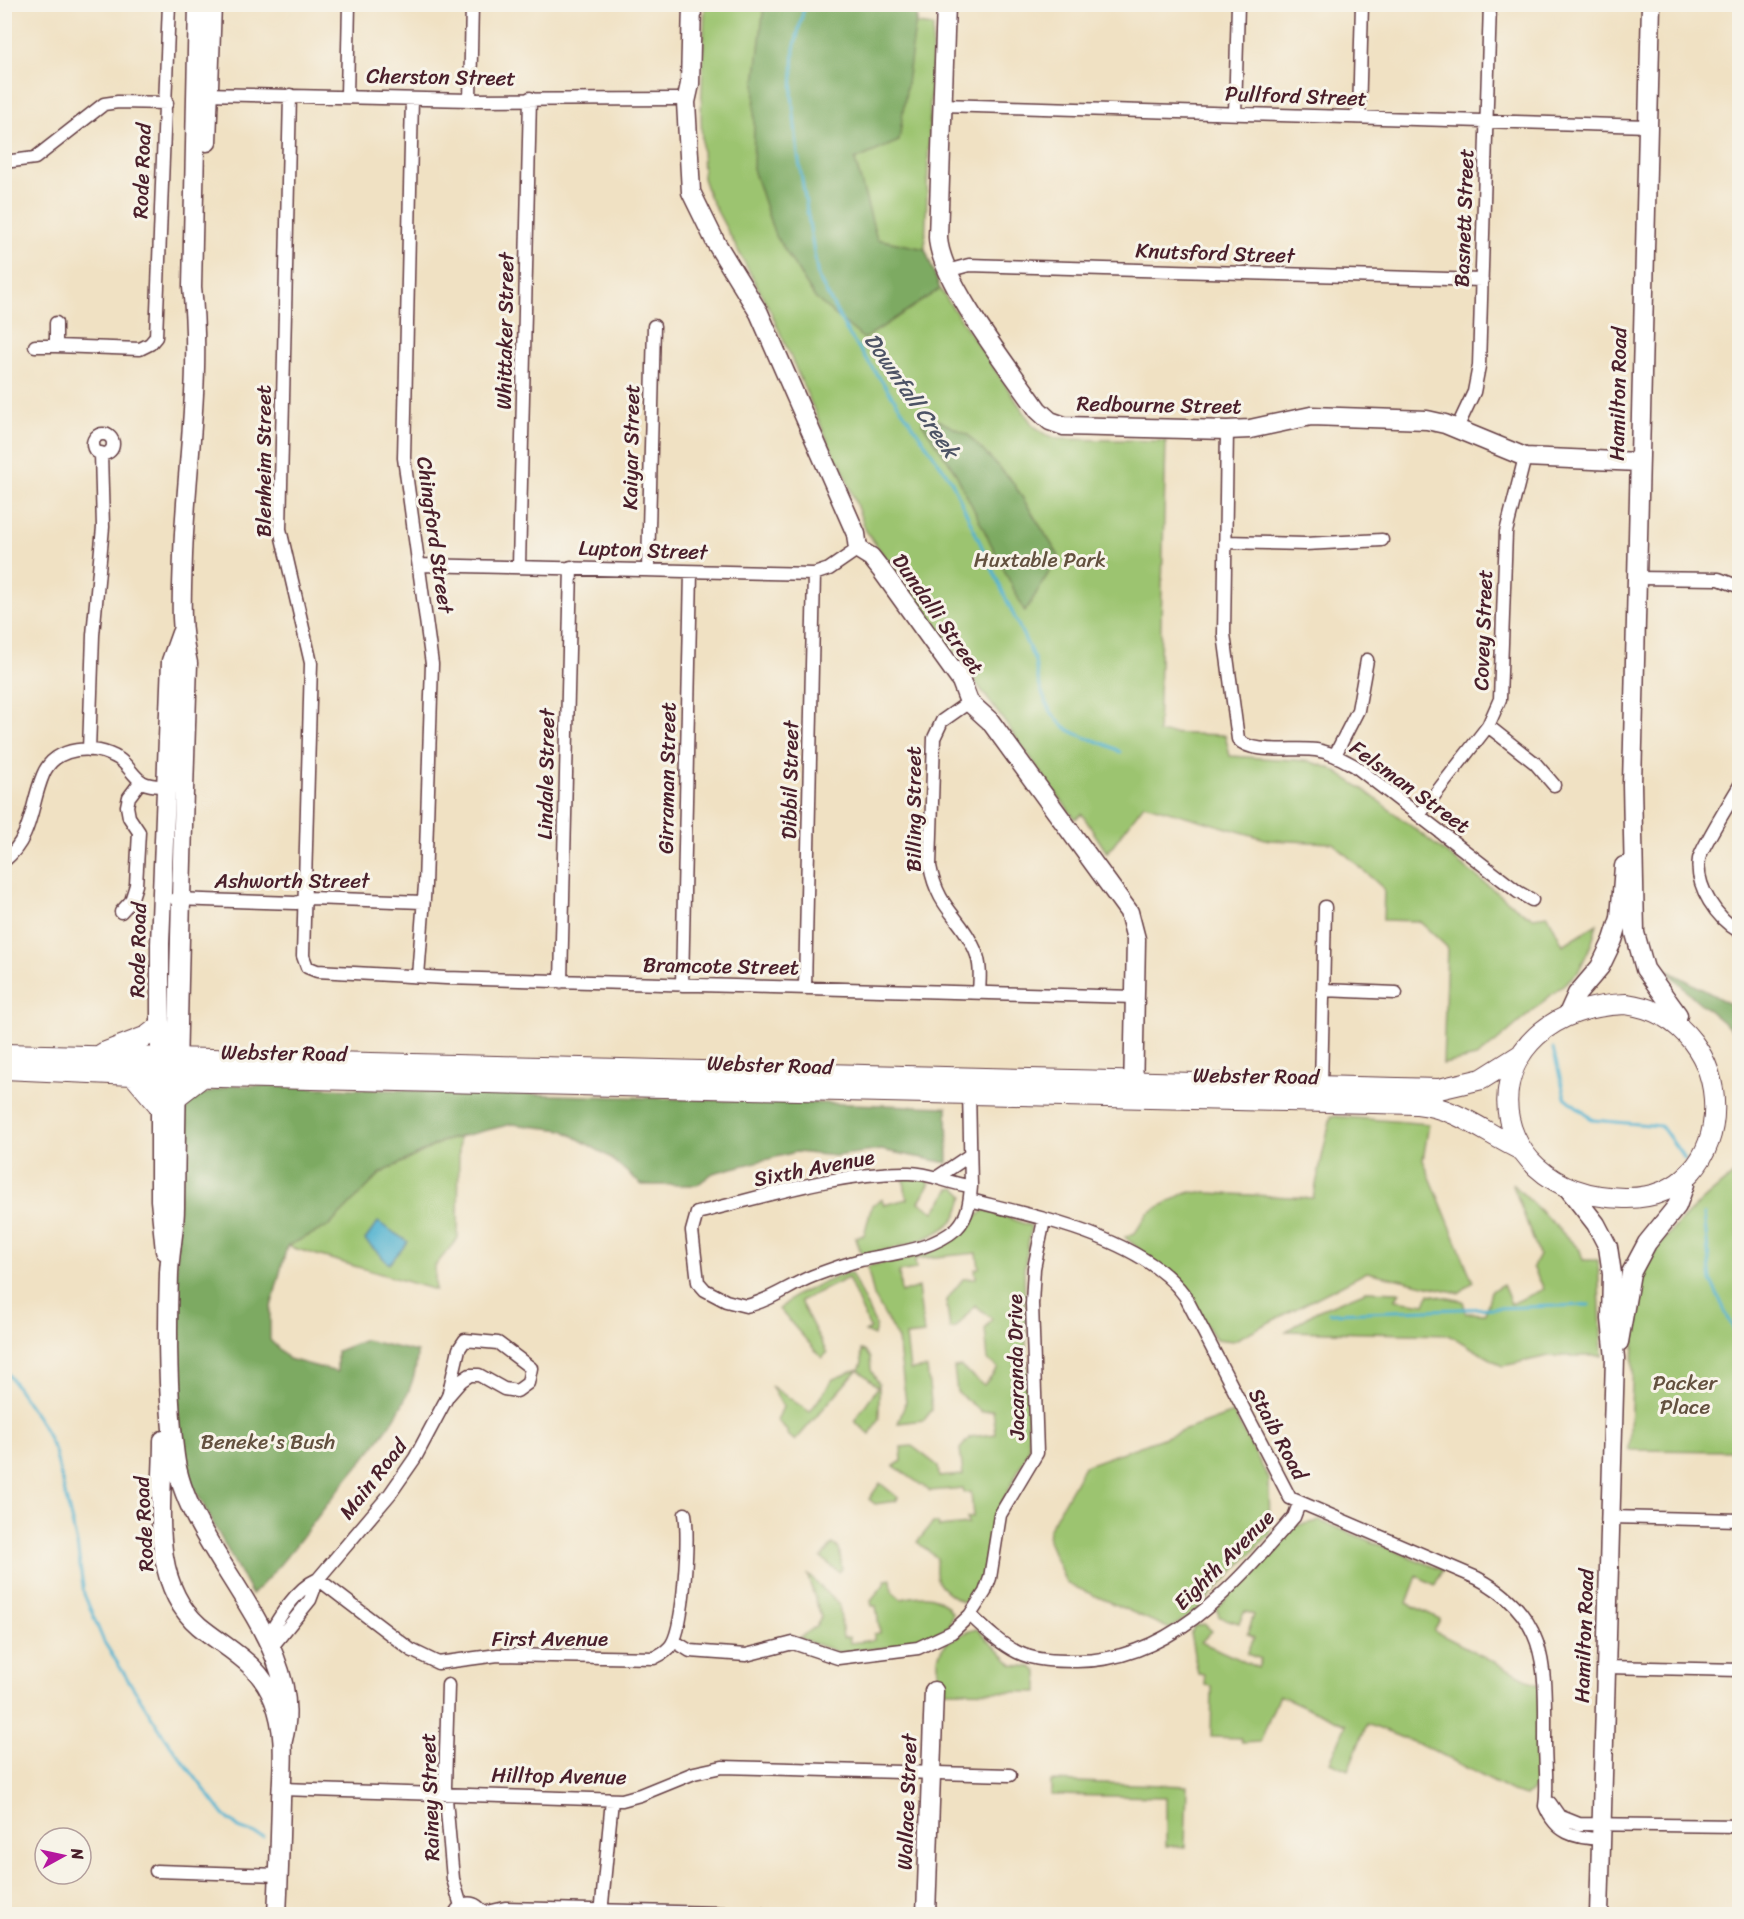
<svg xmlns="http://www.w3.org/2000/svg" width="1744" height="1919" viewBox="0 0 1744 1919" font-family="Sriracha,sans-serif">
<rect width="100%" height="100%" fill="#f7f3e8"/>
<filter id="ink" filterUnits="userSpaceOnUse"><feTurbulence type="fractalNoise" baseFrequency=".0167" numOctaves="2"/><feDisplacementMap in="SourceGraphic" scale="12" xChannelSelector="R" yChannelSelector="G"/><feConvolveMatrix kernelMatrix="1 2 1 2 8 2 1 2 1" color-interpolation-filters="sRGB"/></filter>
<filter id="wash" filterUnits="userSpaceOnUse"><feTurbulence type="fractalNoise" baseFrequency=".008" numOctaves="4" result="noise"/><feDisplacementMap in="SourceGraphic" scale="24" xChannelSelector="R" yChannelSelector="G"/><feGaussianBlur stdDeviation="1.35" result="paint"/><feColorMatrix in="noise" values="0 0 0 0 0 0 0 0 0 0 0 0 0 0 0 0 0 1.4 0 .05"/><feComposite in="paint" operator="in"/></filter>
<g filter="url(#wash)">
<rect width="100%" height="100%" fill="#f0e1c3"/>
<path fill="#9cc46f" stroke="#73724d" stroke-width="1.5" d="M 705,5 L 918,5 L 917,24 L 933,26 L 925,249 L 940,289 L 1032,424 L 1043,433 L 1058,439 L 1166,441 L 1158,733 L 1225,735 L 1230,756 L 1308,761 L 1330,768 L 1363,789 L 1525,914 L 1533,917 L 1548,915 L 1563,945 L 1597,924 L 1591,945 L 1578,972 L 1495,1043 L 1476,1057 L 1443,1064 L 1447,947 L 1419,921 L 1383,920 L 1384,889 L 1333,843 L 1269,840 L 1144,804 L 1107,853 L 1082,814 L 1075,819 L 866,531 L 840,461 L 837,462 L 771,312 L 709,196 L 703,178 L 701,115 Z
M 1331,1116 L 1429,1124 L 1423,1160 L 1473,1282 L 1459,1293 L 1367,1272 L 1233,1341 L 1216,1339 L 1179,1284 L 1125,1237 L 1135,1233 L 1148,1213 L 1187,1192 L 1313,1198 Z
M 459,1137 L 458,1238 L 435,1266 L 435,1290 L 287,1246 L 329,1226 L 381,1173 L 442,1142 Z
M 1739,1170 L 1739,1451 L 1629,1450 L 1636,1299 C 1647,1242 1697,1205 1739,1170 Z
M 903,1177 L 923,1177 L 930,1183 L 919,1202 L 934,1212 L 950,1189 L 956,1188 L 964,1196 C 961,1203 959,1213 955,1218 C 939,1240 888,1250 862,1255 L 855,1237 L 864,1235 L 872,1205 L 882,1199 L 884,1205 L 907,1199 Z
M 1512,1183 L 1580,1250 L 1583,1260 L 1598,1260 L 1602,1356 L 1549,1356 L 1503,1366 L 1449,1335 L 1286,1331 L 1317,1311 L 1366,1291 L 1400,1292 L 1395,1300 L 1425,1304 L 1429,1294 L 1463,1301 L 1466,1313 L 1485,1314 L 1491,1291 L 1503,1284 L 1511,1304 L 1544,1289 L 1533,1267 L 1539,1255 Z
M 985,1210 L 1031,1226 L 1024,1270 L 1029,1449 L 991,1525 L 987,1565 L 973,1598 L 962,1602 C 941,1589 932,1583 937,1558 L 917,1542 L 933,1523 L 938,1523 L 939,1527 L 968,1524 L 967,1518 L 973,1517 L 971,1492 L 964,1493 L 963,1488 L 930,1491 L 894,1466 L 902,1461 L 901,1447 L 912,1446 L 938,1466 L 939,1477 L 963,1475 L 960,1449 L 970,1437 L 996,1434 L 993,1410 L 982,1412 L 957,1392 L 954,1368 L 961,1367 L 984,1385 L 998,1368 L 988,1360 L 985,1329 L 992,1319 L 975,1305 L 956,1328 L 950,1329 L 946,1300 L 963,1279 L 976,1278 L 975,1269 L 979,1268 L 977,1253 L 915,1259 L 916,1269 L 899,1272 L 901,1293 L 918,1287 L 924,1334 L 906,1336 L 910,1370 L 927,1368 L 932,1410 L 924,1420 L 898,1423 L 906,1402 L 898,1340 L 874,1296 L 867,1266 L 903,1260 L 938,1248 Z
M 846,1273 L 851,1273 L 876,1326 L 874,1336 L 865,1332 L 870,1329 L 848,1278 L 800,1301 L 827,1353 L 822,1358 L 779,1309 L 796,1295 Z
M 861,1350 L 865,1351 L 870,1358 L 871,1370 L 879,1384 L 879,1418 L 870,1434 L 854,1421 L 878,1387 L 859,1370 L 862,1363 Z
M 858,1369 L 795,1441 L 787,1434 L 787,1430 L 777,1420 L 783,1407 L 771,1386 L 810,1412 L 833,1379 Z
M 1233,1413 L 1269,1479 L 1270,1534 L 1197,1610 L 1170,1629 L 1066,1583 L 1048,1541 L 1049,1529 L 1084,1466 Z
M 880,1483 L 898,1498 L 896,1501 L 875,1504 L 869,1499 Z
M 1320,1521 L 1442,1570 L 1435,1585 L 1417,1576 L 1407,1603 L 1440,1619 L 1434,1631 L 1539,1685 L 1538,1785 L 1526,1796 L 1512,1792 L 1433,1750 L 1367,1724 L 1348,1770 L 1330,1762 L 1346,1725 L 1279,1695 L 1260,1742 L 1242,1743 L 1241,1738 L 1211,1737 L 1212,1686 L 1205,1685 L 1204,1675 L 1198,1674 L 1190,1634 L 1195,1626 L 1204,1624 L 1212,1631 L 1201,1642 L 1258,1668 L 1261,1659 L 1247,1654 L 1254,1638 L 1247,1634 L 1254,1615 L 1245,1611 L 1239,1623 L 1219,1617 L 1217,1609 L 1293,1526 Z
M 833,1544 L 839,1548 L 842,1569 L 839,1572 L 821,1558 Z
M 807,1574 L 839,1604 L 843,1638 L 849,1637 L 850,1643 L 874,1640 L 874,1634 L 880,1633 L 876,1606 L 872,1606 L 871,1600 L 886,1582 L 885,1580 L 891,1579 L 892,1591 L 901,1599 C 923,1595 938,1591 952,1613 L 949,1626 L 913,1645 L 838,1652 L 799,1638 L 815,1627 L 821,1617 Z
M 977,1629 L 1013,1665 L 1031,1667 L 1038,1672 L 1038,1692 L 942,1691 C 939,1670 931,1653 951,1640 C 960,1635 966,1631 977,1629 Z
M 1051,1781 L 1187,1786 L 1185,1847 L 1166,1846 L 1166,1797 L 1051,1795 Z"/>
<path fill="#7daa62" stroke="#646446" stroke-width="1.5" d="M 764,5 L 918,5 L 899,141 L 855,160 L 877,239 L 925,249 L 940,289 L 864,339 L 815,298 L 774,233 L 753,169 L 755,83 Z
M 929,416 L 967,434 L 1012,481 L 1059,556 L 1025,612 L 954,470 L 922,423 Z
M 1667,970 L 1739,1009 L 1739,1036 L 1693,997 Z
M 232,1085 L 947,1107 L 948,1163 L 881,1150 L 835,1156 L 796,1152 L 713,1173 L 697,1185 L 642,1185 L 608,1156 L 563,1130 L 512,1124 L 443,1141 L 381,1173 L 329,1226 L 287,1246 L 270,1311 L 270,1340 L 289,1359 L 337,1372 L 337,1351 L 365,1340 L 417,1352 C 417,1404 370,1450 339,1489 C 311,1525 285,1562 252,1595 L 185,1471 L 173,1388 L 181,1117 L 195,1097 Z"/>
<path fill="#52b3d0" stroke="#4e697e" stroke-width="1.5" d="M 378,1222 L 408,1242 L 389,1264 L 365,1240 Z"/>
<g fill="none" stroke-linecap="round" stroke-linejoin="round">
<path stroke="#52b3d0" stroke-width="3" d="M 805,4 L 794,49 L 792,95 L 798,155 L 818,277 L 848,333 L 951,480 L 1035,661 C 1038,688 1049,723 1077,734 C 1093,741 1106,742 1120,752
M 1553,1049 L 1565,1097 L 1593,1120 L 1661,1126 L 1685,1159
M 1704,1214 L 1711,1281 L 1740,1343
M 1329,1313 L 1589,1305
M 4,1368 L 43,1426 L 55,1452 L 77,1544 L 84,1594 L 104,1642 L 166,1739 L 224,1815 L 239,1828 L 263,1837"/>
</g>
</g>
<g filter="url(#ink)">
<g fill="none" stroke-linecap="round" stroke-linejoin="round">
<g stroke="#633c42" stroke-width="15">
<path id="street" d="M 203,94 L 470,100 L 686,99
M 290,95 L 280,529 L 311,663 L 303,956 L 307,967 L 317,971 L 446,978 L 1135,997
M 347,95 L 349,4
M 412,99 L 404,458 L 432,664 L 425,885 L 418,976
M 470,100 L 472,4
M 942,105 L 1648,126
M 1235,114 L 1238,4
M 1359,117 L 1362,4
M 4,162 L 35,158 L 104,104 L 118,102 L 167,103
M 947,271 L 969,265 L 1482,280
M 35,346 L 56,346 L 56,323
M 56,346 L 140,349 L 150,344 L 156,337 L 169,4
M 1457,428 L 1474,392 L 1479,366 L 1490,4
M 1227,430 L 1224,634 L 1238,739 C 1251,755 1296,747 1316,750 C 1330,752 1342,759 1355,766 L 1518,892 L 1532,900
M93 444a10 10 0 1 1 20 0a10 10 0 1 1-20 0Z
M 1225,542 L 1305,544 L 1382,540
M 419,565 L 814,574 L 829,569 L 858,549
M 519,566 L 530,98
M 648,570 L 654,326
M 1637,578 L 1719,579 L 1740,587
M 969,702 L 942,721 L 934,738 L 930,866 C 938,910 961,916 975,950 C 981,963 980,978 979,992
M 1488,726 L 1535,763 L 1554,785
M 89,750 L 93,635 L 103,527 L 101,453
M 1335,755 L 1358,710 L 1367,660
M 1740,785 C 1732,799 1701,848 1699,859 C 1695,887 1717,919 1740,932
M 1419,815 L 1488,726 L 1500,699 L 1506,532 L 1525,457
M 4,861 C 33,837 30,806 43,775 C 55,745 95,744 119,759 C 128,765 133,776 142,782 C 151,787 163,786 173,787
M 175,899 L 296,903 L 310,898 L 423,902
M 121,912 L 131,901 L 136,885 L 139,832 L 129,817 L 127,806 L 129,797 L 141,781
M 561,982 L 571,567
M 682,985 L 691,572
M 805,988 L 814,574
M 1323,990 L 1396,993
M 1321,1087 L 1325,907
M 969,1090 L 971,1186 C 970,1201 968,1217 957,1228 C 931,1251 893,1253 861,1260 C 845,1264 829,1270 813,1276 C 790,1285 770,1301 746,1306 L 726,1301 L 705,1290 L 698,1282 L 692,1231 L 697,1213 C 767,1196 838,1172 909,1173 C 932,1173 949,1184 971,1186
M 939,1176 L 970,1155
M 970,1200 C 1037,1217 1144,1238 1185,1296 L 1290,1498 L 1477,1578 C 1550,1616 1545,1670 1545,1741 C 1545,1762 1548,1786 1545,1806 C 1556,1833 1574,1838 1601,1839
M 1610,1517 L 1740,1520
M 318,1579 L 411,1650 L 438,1663 L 498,1655 L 654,1658 C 661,1654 668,1651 672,1644 C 684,1624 689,1538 685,1514
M 970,1615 C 985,1629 999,1643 1017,1652 C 1035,1661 1056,1661 1075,1661 C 1172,1662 1236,1583 1294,1517 L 1299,1504
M 266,1640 C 278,1619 295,1589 318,1579
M 674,1641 L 690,1651 L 746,1655 L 793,1643 L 838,1658 L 918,1648 L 952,1632 L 970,1615 L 985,1592 L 990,1578 L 1000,1515 L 1037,1453 L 1032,1304 L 1034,1268 L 1044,1220
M 271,1648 L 310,1600 L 318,1579 L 390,1494 L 415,1458 L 448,1396 L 461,1381 L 470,1375 L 479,1375 L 504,1389 L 517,1391 L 528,1383 L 531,1368 L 498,1343 L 465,1340 L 459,1349 L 448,1396
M 1606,1667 L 1740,1670
M 448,1685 L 445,1787 L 453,1879 L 461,1906
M 281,1789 L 622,1800 L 640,1795 L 694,1773 L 722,1767 L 1010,1775
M 1550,1803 L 1559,1816 L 1579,1824 L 1740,1826
M 156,1871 L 279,1875
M 483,1913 L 505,1908 L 761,1914
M 455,1914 C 461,1900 477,1900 483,1914
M 601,1914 L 612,1800"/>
</g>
<g stroke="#633c42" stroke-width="21">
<path id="secondary" d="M 198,4 L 192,287 C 202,376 186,466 183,555 C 182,595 179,624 188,663 C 182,845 177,1026 175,1207 C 175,1230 170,1251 169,1273 C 167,1334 167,1396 175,1456 C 187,1552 309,1642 283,1740
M 692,4 L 690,84 L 686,102 L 691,192 L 716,243 L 759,313 L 856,534 L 858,549 L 871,557 L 882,571 L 961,681 L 969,702 L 990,721 L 1129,912 L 1136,939 L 1133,1096
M 946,4 L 938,237 C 939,280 1012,372 1038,410 L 1050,421 L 1064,426 L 1227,430 L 1250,429 L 1311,416 L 1427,420 L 1445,424 L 1525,457 L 1639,462
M 1651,4 L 1632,784 L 1635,933 L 1645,969 L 1678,1015
M 207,142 L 212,4
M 1568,1014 L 1577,994 L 1600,967 L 1613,940 L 1620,918 L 1624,866
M 1567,1187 L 1596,1224 L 1608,1247 L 1612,1274 L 1611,1319 L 1615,1358 L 1599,1914
M 165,1251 L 160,1200 L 160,944 L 171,661 L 181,633
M 1619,1342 L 1631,1273 L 1647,1243 L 1677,1206 L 1685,1184
M 163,1440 C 163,1500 148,1582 199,1626 C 228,1650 260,1663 274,1701 C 287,1733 282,1768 281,1801 C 280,1839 279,1877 277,1914
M 926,1914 L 934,1691"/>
</g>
<g stroke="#633c42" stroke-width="22">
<path id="primary" d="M 1626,1004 C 1744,1020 1744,1201 1624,1198 C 1470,1195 1466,1009 1626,1004 Z
M 103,1053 L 147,1036 L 160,1026
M 4,1054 L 1439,1089 L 1482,1079 L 1520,1055
M 4,1069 L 133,1075 L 1417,1104 C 1458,1108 1486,1134 1523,1151
M 133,1075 L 161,1108
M 175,1098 L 205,1075"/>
</g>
<use href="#street" stroke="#fff" stroke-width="12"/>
<use href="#secondary" stroke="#fff" stroke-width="18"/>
<use href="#primary" stroke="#fff" stroke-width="20"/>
</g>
</g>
<g text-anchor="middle" stroke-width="6" stroke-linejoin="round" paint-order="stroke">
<g font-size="21" fill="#4a1f2b" stroke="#f7f3e8">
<text transform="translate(441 77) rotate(1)" y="7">Cherston Street</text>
<text transform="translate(1296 96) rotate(2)" y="7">Pullford Street</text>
<text transform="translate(142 171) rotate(-88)" y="7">Rode Road</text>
<text transform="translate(1464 218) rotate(-88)" y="7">Basnett Street</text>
<text transform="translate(1215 253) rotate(2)" y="7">Knutsford Street</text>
<text transform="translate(505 331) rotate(-89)" y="7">Whittaker Street</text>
<text transform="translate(1618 394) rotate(-89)" y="7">Hamilton Road</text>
<text transform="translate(1159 405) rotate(1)" y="7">Redbourne Street</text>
<text transform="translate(631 447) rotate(-89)" y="7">Kaiyar Street</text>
<text transform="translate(264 461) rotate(-90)" y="7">Blenheim Street</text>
<text transform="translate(435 535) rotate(82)" y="7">Chingford Street</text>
<text transform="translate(643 550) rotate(2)" y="7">Lupton Street</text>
<text transform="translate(938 614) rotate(55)" y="7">Dundalli Street</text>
<text transform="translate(1483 630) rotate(-88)" y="7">Covey Street</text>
<text transform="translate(546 774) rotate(-89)" y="7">Lindale Street</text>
<text transform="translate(667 778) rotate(-89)" y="7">Girraman Street</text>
<text transform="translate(790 780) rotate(-89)" y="7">Dibbil Street</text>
<text transform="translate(1410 787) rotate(36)" y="7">Felsman Street</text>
<text transform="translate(914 809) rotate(-90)" y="7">Billing Street</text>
<text x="292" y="888">Ashworth Street</text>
<text transform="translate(138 950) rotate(-89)" y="7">Rode Road</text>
<text transform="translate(721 966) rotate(1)" y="7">Bramcote Street</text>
<text transform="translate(284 1053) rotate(1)" y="7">Webster Road</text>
<text transform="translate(770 1065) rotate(2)" y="7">Webster Road</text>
<text transform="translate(1256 1076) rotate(1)" y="7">Webster Road</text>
<text transform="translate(814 1168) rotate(-11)" y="7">Sixth Avenue</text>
<text transform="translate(1016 1367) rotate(-91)" y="7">Jacaranda Drive</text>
<text transform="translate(1278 1434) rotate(62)" y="7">Staib Road</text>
<text transform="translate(373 1479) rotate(-52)" y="7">Main Road</text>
<text transform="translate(144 1524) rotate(-93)" y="7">Rode Road</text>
<text transform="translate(1224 1560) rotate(-45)" y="7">Eighth Avenue</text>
<text transform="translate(1584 1636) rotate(-88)" y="7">Hamilton Road</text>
<text x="550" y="1646">First Avenue</text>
<text transform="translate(559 1776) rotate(1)" y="7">Hilltop Avenue</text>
<text transform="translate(430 1797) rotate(-92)" y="7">Rainey Street</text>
<text transform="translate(907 1802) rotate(-88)" y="7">Wallace Street</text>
</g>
<g font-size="21" fill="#63513f" stroke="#f7f3e8">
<text x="1040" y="567">Huxtable Park</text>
<text x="1685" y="1390">Packer<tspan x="1685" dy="24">Place</tspan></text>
<text x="268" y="1449">Beneke's Bush</text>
</g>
<g font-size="22" font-style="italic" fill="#4d5365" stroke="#f7f3e8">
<text transform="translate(912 395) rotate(55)" y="8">Downfall Creek</text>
</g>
</g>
<rect width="1744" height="1919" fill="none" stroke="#f7f3e8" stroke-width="24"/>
<g transform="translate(63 1856) rotate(82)"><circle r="28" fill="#f7f3e8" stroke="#b29e9c" stroke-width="1.5"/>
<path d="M0-4.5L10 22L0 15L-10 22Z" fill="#b5179e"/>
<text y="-9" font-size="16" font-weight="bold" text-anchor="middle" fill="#4a1f2b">N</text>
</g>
</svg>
